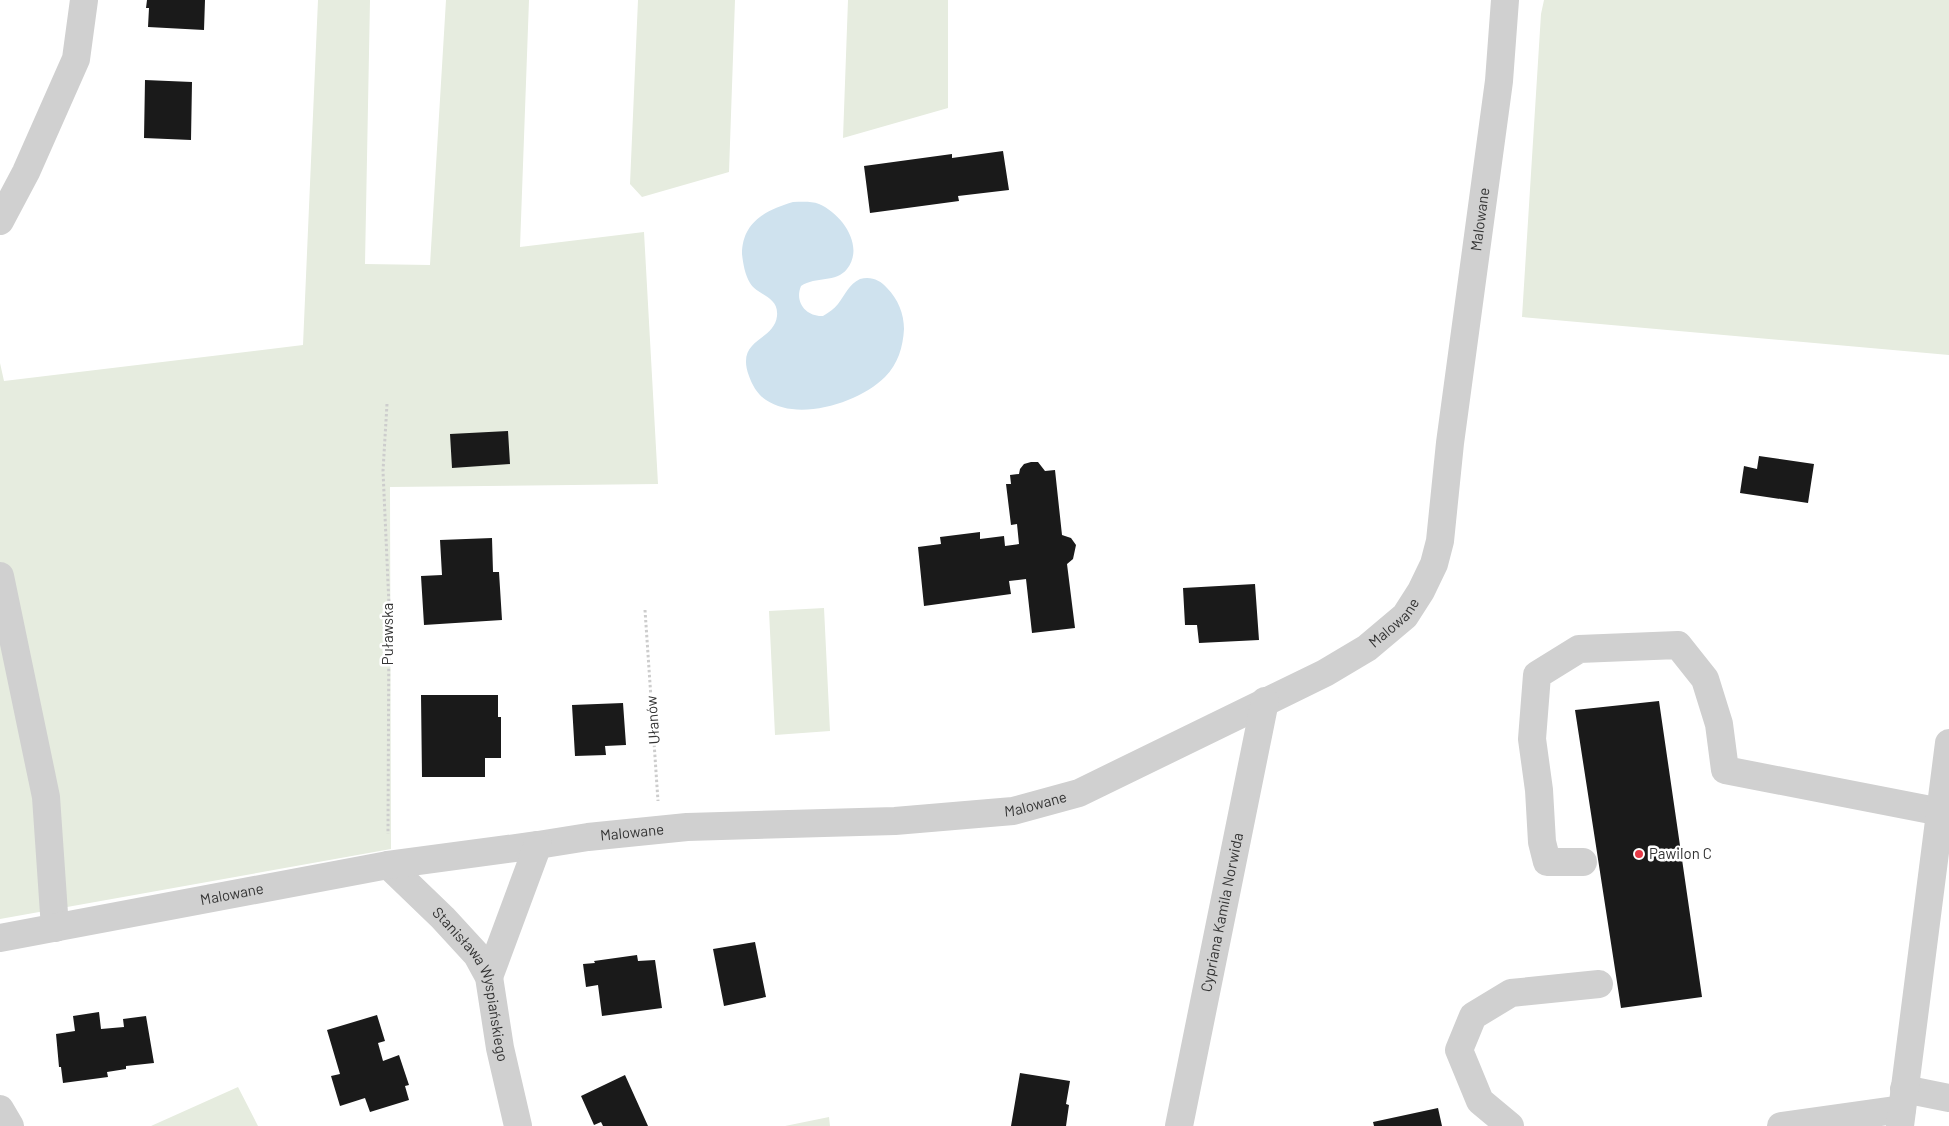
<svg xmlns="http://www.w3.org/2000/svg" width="1949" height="1126" viewBox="0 0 1949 1126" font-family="Barlow,sans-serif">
<rect width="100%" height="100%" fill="#fff"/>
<path fill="#e6ecdf" d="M 318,0 L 370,0 L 365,264 L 430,265 L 446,0 L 529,0 L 520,247 L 644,232 L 658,484 L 390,487 L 391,849 L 0,919 L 0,363 L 4,381 L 303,345 Z
M 638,0 L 735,0 L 729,172 L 642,197 L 630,184 Z
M 848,0 L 948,0 L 948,108 L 843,138 Z
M 1544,0 L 1949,0 L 1949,355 L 1522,317 L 1541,14 Z
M 824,608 L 830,731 L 775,735 L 769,611 Z
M 238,1087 L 258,1126 L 151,1126 Z
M 829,1117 L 830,1126 L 785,1126 Z"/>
<path fill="#cfe2ee" d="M 793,202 C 802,202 811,201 819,204 C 842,214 865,246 847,269 C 836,283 816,276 801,286 C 794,303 807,317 823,316 C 829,312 834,309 838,304 C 845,295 849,284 860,279 C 871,276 880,280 887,288 C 898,299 904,314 904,329 C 903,347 898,364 885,377 C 859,403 798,422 766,400 C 758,395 752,385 749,376 C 735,338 774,342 777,316 C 779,296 758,296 750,283 C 745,275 743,263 742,254 C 742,222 766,210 793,202 Z"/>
<path fill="#1a1a1a" d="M 147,0 L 205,0 L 204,30 L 148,27 L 149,8 L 146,8 Z
M 145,80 L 192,82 L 191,140 L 144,138 Z
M 1003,151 L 1009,190 L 958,196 L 959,201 L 870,213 L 864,166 L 952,154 L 952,158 Z
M 508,431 L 510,464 L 452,468 L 450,434 Z
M 1759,456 L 1814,464 L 1808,503 L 1740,493 L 1744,466 L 1757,469 Z
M 1031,462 L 1038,462 L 1045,471 L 1055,470 L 1062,535 L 1071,538 L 1076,545 L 1073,559 L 1067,564 L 1075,628 L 1032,633 L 1026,579 L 1009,581 L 1011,594 L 924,606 L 918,547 L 941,544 L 940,537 L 980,532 L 980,539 L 1004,536 L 1005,546 L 1019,544 L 1017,524 L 1011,525 L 1006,484 L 1011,484 L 1010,475 L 1019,474 L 1020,469 L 1024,464 Z
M 492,538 L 493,572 L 499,572 L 502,620 L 424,625 L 421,576 L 442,575 L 440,540 Z
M 1255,584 L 1259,640 L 1199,643 L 1197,625 L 1185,625 L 1183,588 Z
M 421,695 L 498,695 L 498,717 L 501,717 L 501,758 L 485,758 L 485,777 L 422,777 Z
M 1659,701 L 1702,997 L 1621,1008 L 1575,710 Z
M 623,703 L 626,745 L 605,746 L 606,755 L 575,756 L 572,705 Z
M 755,942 L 766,997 L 724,1006 L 713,949 Z
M 637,955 L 638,961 L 655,960 L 662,1008 L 602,1016 L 598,985 L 586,987 L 583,964 L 595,963 L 594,961 Z
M 99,1012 L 101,1029 L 124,1027 L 123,1019 L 146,1016 L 154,1063 L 126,1066 L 126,1069 L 107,1072 L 108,1077 L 63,1083 L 61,1067 L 59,1067 L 56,1034 L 75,1031 L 73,1016 Z
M 377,1015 L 385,1041 L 378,1043 L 383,1061 L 399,1055 L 409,1085 L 405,1086 L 409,1100 L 370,1112 L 365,1098 L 340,1106 L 331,1076 L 340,1074 L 327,1030 Z
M 1020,1073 L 1070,1081 L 1066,1104 L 1069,1105 L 1066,1126 L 1011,1126 Z
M 625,1075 L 648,1126 L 603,1126 L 601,1122 L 594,1125 L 581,1096 Z
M 1438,1108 L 1442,1126 L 1374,1126 L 1373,1122 Z"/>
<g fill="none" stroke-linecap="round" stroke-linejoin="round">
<path stroke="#cdcdcd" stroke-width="3" stroke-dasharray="2.5 2.5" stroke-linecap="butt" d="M 387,404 L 383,471 L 389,605 L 388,834
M 645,610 L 658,801"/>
<g stroke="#d0d0d0" stroke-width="28">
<path d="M 0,221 L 26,172 L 76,59 L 84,0"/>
<path d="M 0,576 L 46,797 L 55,928"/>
<path d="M 1583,862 L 1547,862 L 1542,842 L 1539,790 L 1532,739 L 1537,675 L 1579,649 L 1678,645 L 1705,679 L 1719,724 L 1725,770 L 1941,812"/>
<path id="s1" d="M 388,865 L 443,918 L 477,955 L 489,977 L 500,1048 L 518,1126"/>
<path id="s2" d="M 0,938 L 388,865 L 538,845 L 588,837 L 687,827 L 895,821 L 1013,811 L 1079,793 L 1325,673 L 1367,648 L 1405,616 L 1421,591 L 1434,564 L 1440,541 L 1450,443 L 1499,81 L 1505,0"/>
<path d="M 489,977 L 538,845"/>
<path d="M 1904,1089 L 1949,1098"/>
<path d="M 0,1109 L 10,1126"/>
<path id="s3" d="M 1179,1126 L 1265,701"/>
<path d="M 1510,1126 L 1480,1101 L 1459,1050 L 1473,1016 L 1511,993 L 1599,984"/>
<path d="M 1781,1126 L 1902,1109"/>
<path d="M 1900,1126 L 1949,743"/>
</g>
</g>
<circle fill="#e63946" stroke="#fff" stroke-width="2" cx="1639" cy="854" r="5"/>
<g text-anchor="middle" stroke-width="5" stroke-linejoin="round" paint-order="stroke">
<g font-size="15" fill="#333" stroke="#fff">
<text dy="5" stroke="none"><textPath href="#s2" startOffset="1871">Malowane</textPath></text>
<text dy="5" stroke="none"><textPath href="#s2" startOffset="1451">Malowane</textPath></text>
<text transform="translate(388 634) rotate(-90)" y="5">Puławska</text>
<text transform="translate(653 720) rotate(-94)" y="5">Ułanów</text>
<text dy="5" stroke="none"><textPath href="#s2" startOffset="1046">Malowane</textPath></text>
<text dy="5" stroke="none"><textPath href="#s2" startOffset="641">Malowane</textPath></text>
<text dy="5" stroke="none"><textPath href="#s2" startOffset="236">Malowane</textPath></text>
<text dy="5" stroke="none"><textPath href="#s3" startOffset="218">Cypriana Kamila Norwida</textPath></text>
<text dy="5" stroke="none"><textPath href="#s1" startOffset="151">Stanisława Wyspiańskiego</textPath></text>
</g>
<g font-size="15" fill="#333" stroke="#fff" text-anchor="start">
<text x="1649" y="859">Pawilon C</text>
</g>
</g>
</svg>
